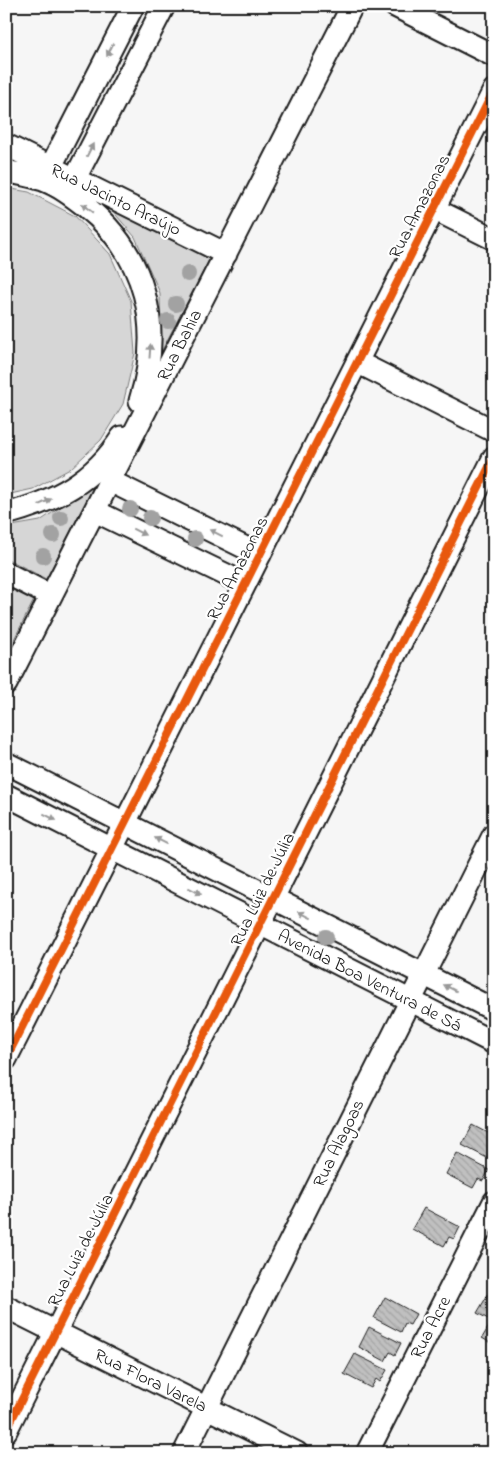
<svg xmlns="http://www.w3.org/2000/svg" width="500" height="1459" viewBox="0 0 500 1459" font-family="'Indie Flower',sans-serif">
<defs>
<pattern id="building-back-hatch" width="6" height="6" patternUnits="userSpaceOnUse" patternTransform="scale(1.25)"><rect width="6" height="6" fill="#c0c0c0"/><path d="M-1 5l2 2M0 0l6 6M5-1l2 2" fill="none" stroke="#a4a4a4"/></pattern>
</defs>
<rect width="100%" height="100%" fill="#f6f6f6"/>
<filter id="ink" filterUnits="userSpaceOnUse"><feTurbulence type="fractalNoise" baseFrequency=".02" numOctaves="2"/><feDisplacementMap in="SourceGraphic" scale="10" xChannelSelector="R" yChannelSelector="G"/><feConvolveMatrix kernelMatrix="1 2 1 2 8 2 1 2 1" color-interpolation-filters="sRGB"/></filter>
<g filter="url(#ink)">
<path fill="#d6d6d6" stroke="#797979" d="M 6,188 L 29,192 L 75,216 L 110,254 L 131,301 L 135,353 L 123,404 L 101,440 L 70,469 L 33,489 L 6,495 Z
M 110,208 L 210,258 L 161,352 L 160,293 L 135,237 Z
M 95,484 L 46,579 L 6,558 L 6,527 L 40,521 Z
M 6,586 L 34,600 L 6,655 Z"/>
<path fill="url(#building-back-hatch)" stroke="#1c1c1c" d="M 473,1125 L 494,1136 L 494,1150 L 489,1159 L 462,1145 Z
M 457,1153 L 489,1170 L 483,1181 L 478,1179 L 473,1188 L 446,1174 Z
M 424,1208 L 460,1227 L 454,1239 L 449,1237 L 444,1246 L 412,1229 Z
M 493,1286 L 494,1287 L 494,1345 L 482,1338 L 492,1321 L 477,1313 Z
M 385,1297 L 416,1314 L 410,1325 L 405,1323 L 401,1332 L 374,1318 Z
M 369,1327 L 401,1343 L 395,1355 L 390,1352 L 385,1361 L 359,1347 Z
M 355,1354 L 387,1370 L 380,1382 L 376,1379 L 371,1388 L 344,1374 Z"/>
<g fill="none" stroke-linecap="round" stroke-linejoin="round">
<g stroke="#1c1c1c" stroke-width="25">
<path id="minor" d="M 395,6 L 494,56
M 6,145 L 226,254
M 6,171 C 18,174 32,176 43,180 C 59,186 72,196 85,206 C 147,255 163,328 140,401
M 44,180 L 133,6
M 69,190 L 164,6
M 434,209 L 494,239
M 357,362 L 494,431
M 110,481 L 260,555
M 95,511 L 245,584
M 6,514 C 55,501 94,481 122,437
M 6,573 L 51,596
M 6,684 L 352,6
M 6,763 L 494,1010
M 6,795 L 494,1043
M 6,1059 L 494,90
M 6,1307 L 297,1453
M 6,1431 L 494,457
M 184,1453 L 494,834
M 367,1453 L 494,1202"/>
</g>
<use href="#minor" stroke="#fff" stroke-width="21"/>
<g stroke="#fff" stroke-width="11">
<path id="cycleway" d="M 6,1059 L 494,90
M 6,1431 L 494,457"/>
</g>
<use href="#cycleway" stroke="#e8590c" stroke-width="8"/>
</g>
<g fill="#a2a2a2">
<circle cx="188" cy="274" r="8"/>
<circle cx="176" cy="304" r="8"/>
<circle cx="168" cy="321" r="8"/>
<circle cx="130" cy="509" r="8"/>
<circle cx="61" cy="518" r="8"/>
<circle cx="150" cy="518" r="8"/>
<circle cx="53" cy="535" r="8"/>
<circle cx="195" cy="539" r="8"/>
<circle cx="43" cy="556" r="8"/>
<circle cx="326" cy="937" r="8"/>
</g>
<defs><path id="oneway-solid" d="M-6-.8H1V-3.2L6.5 0L1 3.2V.8H-6Z" transform="scale(1.25)"/></defs>
<g fill="#999">
<use href="#oneway-solid" transform="translate(110 50) rotate(117)"/>
<use href="#oneway-solid" transform="translate(90 150) rotate(-63)"/>
<use href="#oneway-solid" transform="translate(87 208) rotate(-142)"/>
<use href="#oneway-solid" transform="translate(150 351) rotate(-86)"/>
<use href="#oneway-solid" transform="translate(45 502) rotate(-25)"/>
<use href="#oneway-solid" transform="translate(139 532) rotate(26)"/>
<use href="#oneway-solid" transform="translate(216 533) rotate(-154)"/>
<use href="#oneway-solid" transform="translate(50 817) rotate(27)"/>
<use href="#oneway-solid" transform="translate(161 841) rotate(-153)"/>
<use href="#oneway-solid" transform="translate(195 891) rotate(27)"/>
<use href="#oneway-solid" transform="translate(305 915) rotate(-153)"/>
<use href="#oneway-solid" transform="translate(450 988) rotate(-153)"/>
</g>
</g>
<g text-anchor="middle" stroke-width="4.5" stroke-linejoin="round" paint-order="stroke">
<g font-size="18" fill="#1c1c1c" stroke="#fff">
<text transform="translate(116 199) rotate(26)" y="6">Rua Jacinto Araújo</text>
<text transform="translate(419 206) rotate(-63)" y="6">Rua Amazonas</text>
<text transform="translate(179 345) rotate(-63)" y="6">Rua Bahia</text>
<text transform="translate(237 568) rotate(-63)" y="6">Rua Amazonas</text>
<text transform="translate(262 889) rotate(-64)" y="6">Rua Luiz de Júlia</text>
<text transform="translate(370 980) rotate(27)" y="6">Avenida Boa Ventura de Sá</text>
<text transform="translate(338 1143) rotate(-64)" y="6">Rua Alagoas</text>
<text transform="translate(80 1250) rotate(-63)" y="6">Rua Luiz de Júlia</text>
<text transform="translate(430 1327) rotate(-63)" y="6">Rua Acre</text>
<text transform="translate(151 1380) rotate(26)" y="6">Rua Flora Varela</text>
</g>
</g>
<rect width="500" height="1459" fill="none" stroke="#fff" stroke-width="25"/>
<rect x="12" y="12" width="475" height="1434" fill="none" stroke="#1c1c1c" stroke-width="2" filter="url(#ink)"/>
</svg>
